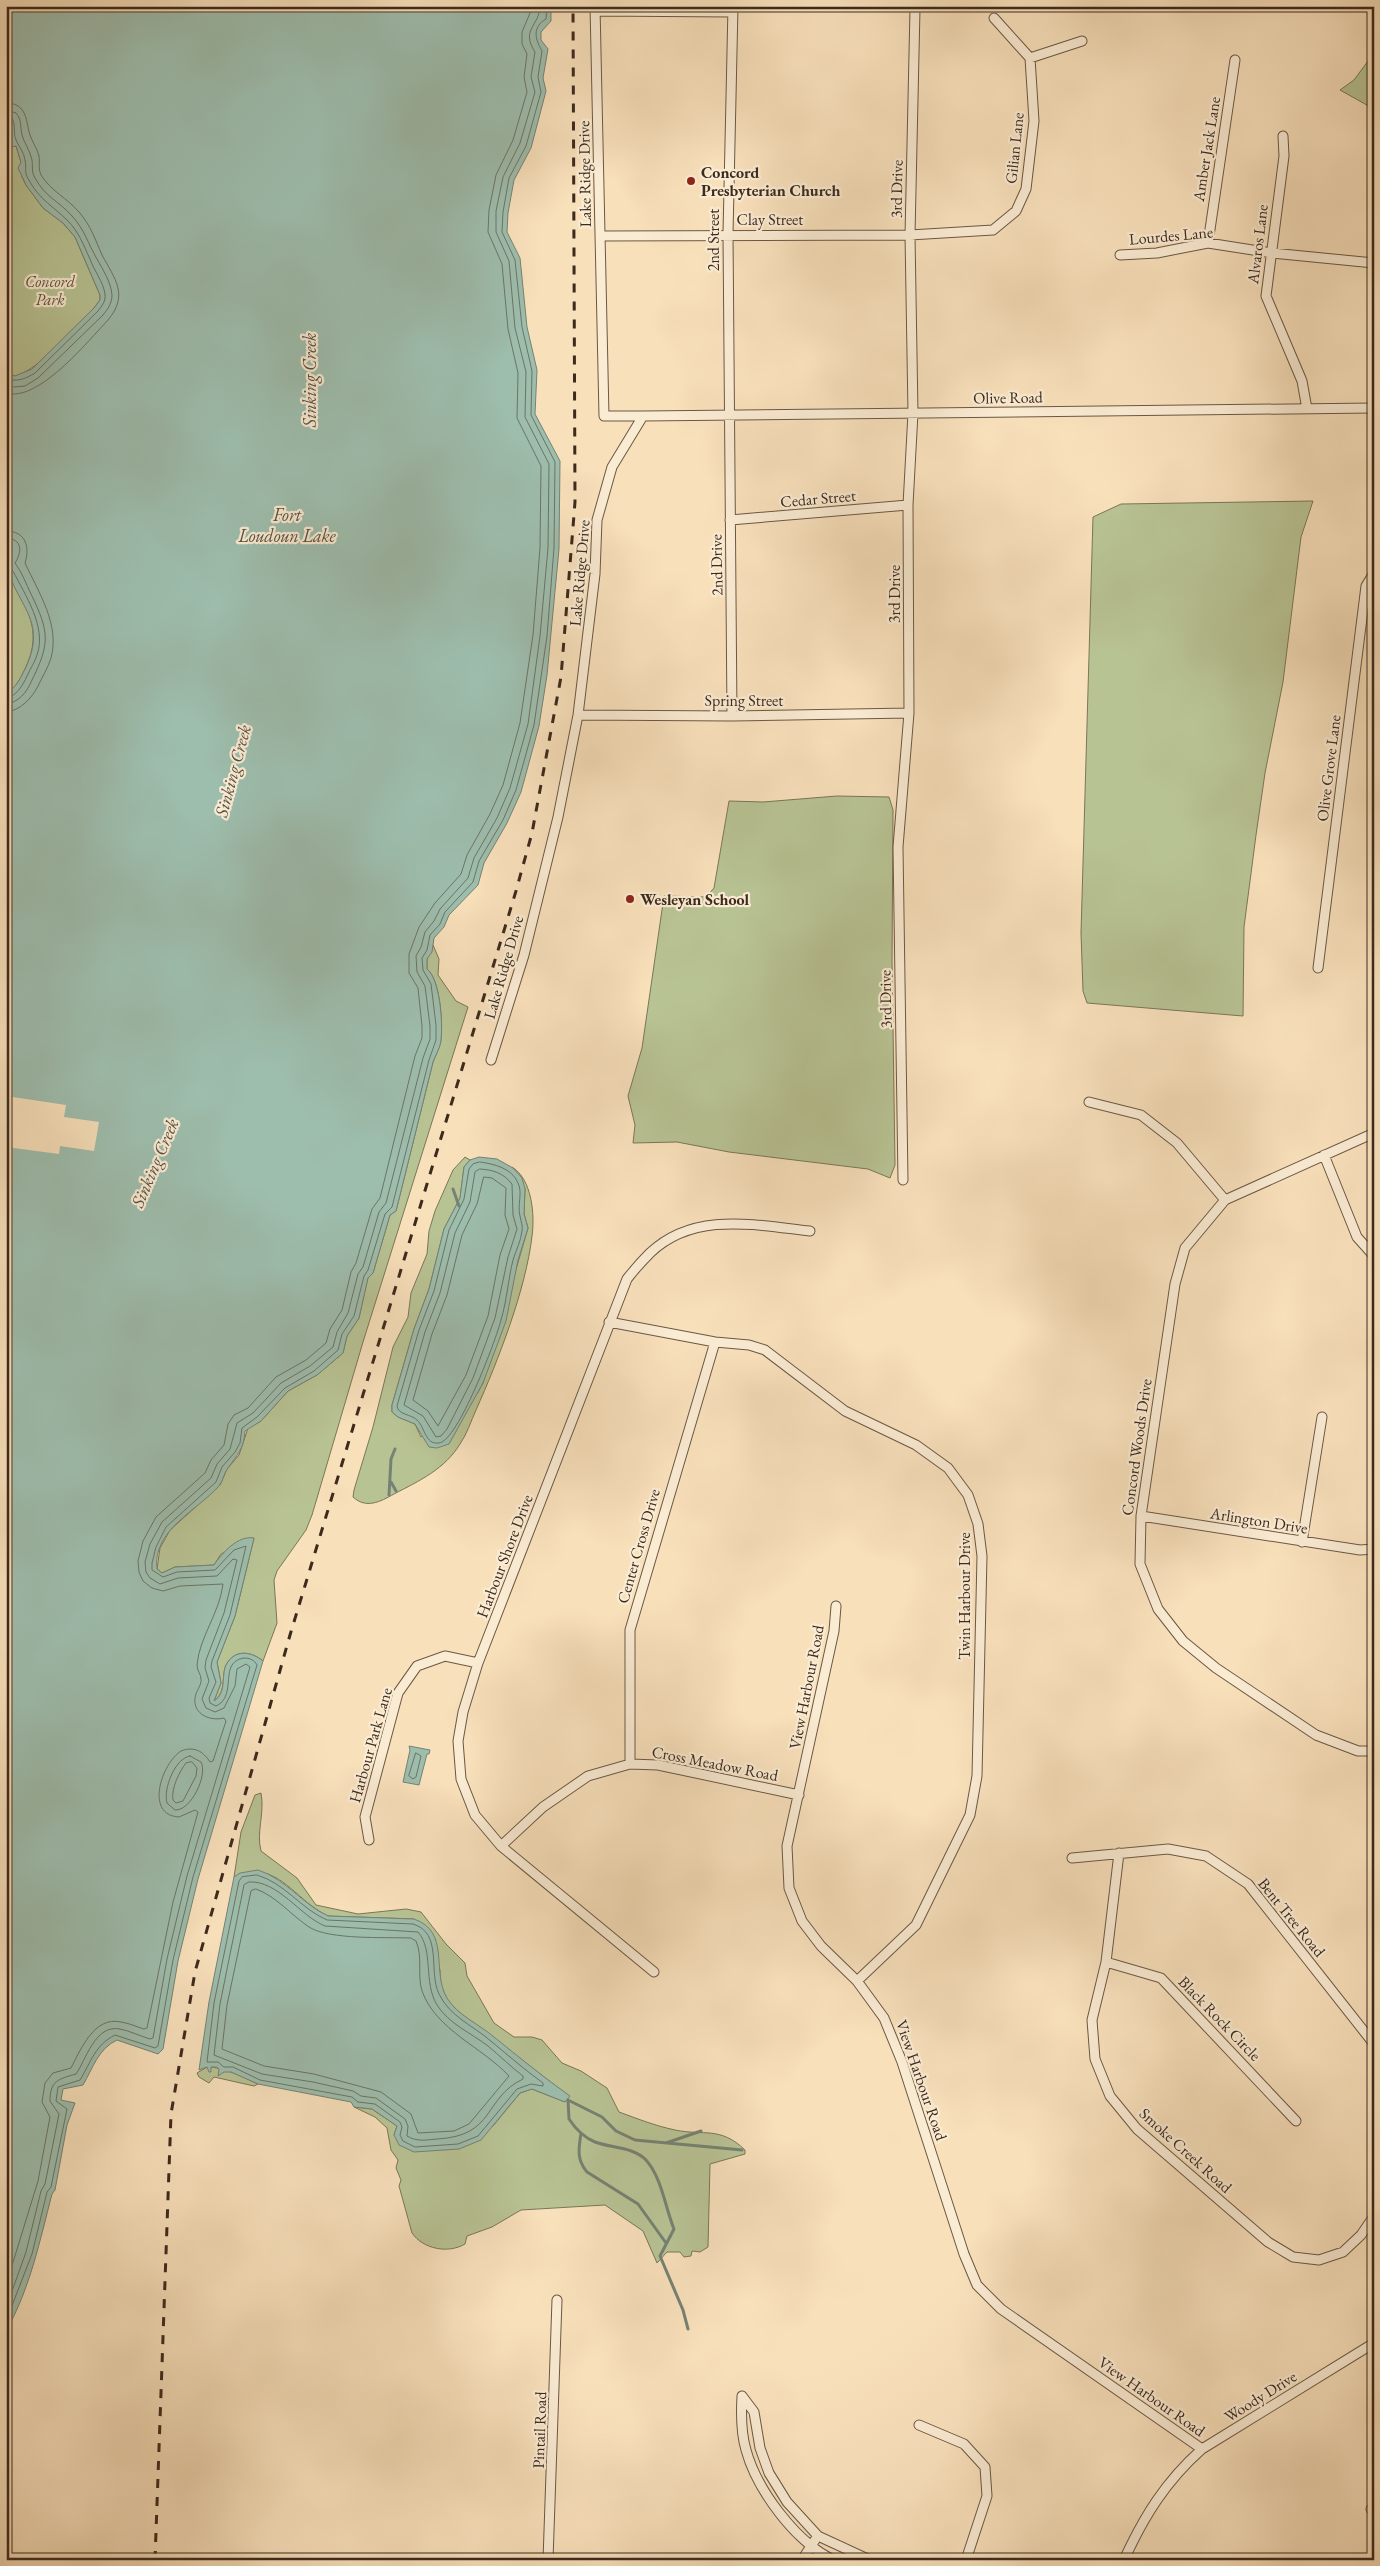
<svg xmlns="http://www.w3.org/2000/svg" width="1380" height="2566" viewBox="0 0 1380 2566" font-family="'EB Garamond',serif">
<rect width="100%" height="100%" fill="#f8e0bb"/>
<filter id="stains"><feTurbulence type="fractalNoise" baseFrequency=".004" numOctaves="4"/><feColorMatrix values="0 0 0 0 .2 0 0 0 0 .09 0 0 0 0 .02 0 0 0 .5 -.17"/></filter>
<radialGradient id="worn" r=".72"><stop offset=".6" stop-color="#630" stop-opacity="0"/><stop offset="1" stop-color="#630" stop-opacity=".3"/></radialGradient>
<path fill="#b8c394" stroke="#7a7658" d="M 1374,53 L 1374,109 L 1340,90 L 1354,80 Z
M 6,117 L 10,126 L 11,147 L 16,146 L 21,162 L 22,177 L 26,185 L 43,208 L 63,223 L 75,237 L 100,295 L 100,300 L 94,308 C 77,325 37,372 15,376 L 6,374 Z
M 1313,501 L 1301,537 L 1283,682 L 1265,773 L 1256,835 L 1244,927 L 1243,1016 L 1087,1003 L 1083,991 L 1081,933 L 1093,517 L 1121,504 Z
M 6,568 C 24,605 45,628 25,669 C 20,679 16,688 6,693 Z
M 837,796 L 889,797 L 893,810 L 892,960 L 895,1165 L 890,1178 L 868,1169 L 729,1152 L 677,1142 L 633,1143 L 635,1125 L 628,1096 L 642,1048 L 664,896 L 706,897 L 714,888 L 729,801 L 763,802 Z
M 433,945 L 439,959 L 438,975 L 456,1001 L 468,1007 L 363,1342 L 312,1515 L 306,1530 L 277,1571 L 274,1580 L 277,1623 L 263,1661 C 252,1652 235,1648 226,1665 C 221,1676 227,1691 214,1701 L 221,1683 L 217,1662 L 235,1616 L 254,1538 L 221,1554 L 214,1565 L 175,1567 L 162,1573 L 157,1569 L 160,1548 L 170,1530 L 220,1485 L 227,1469 L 239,1455 L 248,1428 L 261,1421 L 288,1391 L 317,1375 L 343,1353 L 347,1336 L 359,1318 L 368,1277 L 373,1273 L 390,1215 L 396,1211 L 433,1062 C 436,1054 441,1046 441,1039 C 443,1023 440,979 427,969 L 427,959 Z
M 465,1157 L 470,1160 L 464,1167 L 460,1198 L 444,1229 L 429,1289 L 414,1329 L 392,1405 L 392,1412 L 398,1417 L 415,1424 L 421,1437 L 477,1394 L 483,1383 L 528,1228 L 524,1214 L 525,1189 L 512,1167 C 532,1179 535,1215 532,1236 C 526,1289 498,1361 476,1410 C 471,1421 467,1434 460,1444 C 445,1469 419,1481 394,1494 C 380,1502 366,1509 353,1497 L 354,1490 L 373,1427 L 393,1347 L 408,1317 L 411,1293 L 427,1254 L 429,1231 L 435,1211 L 453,1170 Z
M 261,1793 C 265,1813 256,1832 261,1851 L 297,1878 L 316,1905 L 358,1914 L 406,1909 L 421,1912 L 446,1944 L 465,1963 L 467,1976 L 494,2023 L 514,2037 L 532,2037 L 542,2040 L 562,2063 L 581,2071 L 607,2088 L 619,2112 C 638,2119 656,2126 675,2130 C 704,2136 720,2126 745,2150 L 745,2154 L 710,2164 L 708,2247 L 700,2252 L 692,2251 L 691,2256 L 684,2257 L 680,2252 L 667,2252 L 657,2263 L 643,2231 L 605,2205 L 521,2210 L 492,2227 L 467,2236 L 465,2244 C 448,2254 423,2249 412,2233 L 399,2186 L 401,2180 L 396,2168 L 398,2160 L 391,2150 L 387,2128 L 375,2117 L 354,2107 L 372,2109 L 397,2126 L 394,2135 L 493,2126 L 520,2093 L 532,2089 L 565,2102 L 569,2096 L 460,2013 L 447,2000 L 440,1984 L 440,1970 L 414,1919 L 328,1916 C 294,1900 276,1857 234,1877 L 241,1832 L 255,1795 Z
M 207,2067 C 224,2067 243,2077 258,2084 L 254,2086 L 214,2077 L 209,2083 L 199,2077 L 197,2073 Z"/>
<path fill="#9dbdad" stroke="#768273" d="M 6,6 L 551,6 L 551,21 L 541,32 L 541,40 L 548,49 L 543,78 L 546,91 L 531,148 L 514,180 L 508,213 L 507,232 L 520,258 L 527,327 L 537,370 L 535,414 L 560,461 L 559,549 L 547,675 L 539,726 L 521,792 L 507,823 L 484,863 L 478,885 L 449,915 L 444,927 L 434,938 L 432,952 L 427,959 L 427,969 C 440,979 443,1023 441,1039 C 441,1046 436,1054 433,1062 L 396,1211 L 390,1215 L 373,1273 L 368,1278 L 359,1318 L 347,1336 L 343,1353 L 317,1375 L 288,1391 L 261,1421 L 245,1431 C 244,1449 237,1455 228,1468 C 224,1473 223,1481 219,1486 C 198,1510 152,1530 157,1569 L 162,1573 L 175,1567 L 214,1565 C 222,1553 238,1535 254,1538 L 235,1616 L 217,1662 L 221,1683 L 214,1701 C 227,1693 221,1676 226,1665 C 235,1648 252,1652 263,1661 L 198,1879 L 178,1961 L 163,2049 L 158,2054 L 117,2040 C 98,2049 93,2068 83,2085 L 63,2089 L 61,2100 L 75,2103 L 67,2125 L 55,2190 L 52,2194 C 40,2240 30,2289 6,2331 L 6,693 C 16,688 20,679 25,669 C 52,614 6,601 6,552 L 11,551 L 6,548 L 6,374 L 15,376 L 32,369 L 94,308 L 100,300 L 100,295 L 75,237 L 63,223 L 43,208 L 26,185 L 18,168 L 21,162 L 16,146 L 11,147 L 10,126 L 6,117 Z
M 479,1157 L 497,1159 L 513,1168 L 522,1178 L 525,1189 L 524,1214 L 528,1228 L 518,1260 L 506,1321 L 483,1383 L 449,1444 L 437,1448 L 429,1447 L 415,1424 L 398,1417 L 392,1412 L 392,1405 L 414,1329 L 429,1289 L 444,1229 L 460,1198 L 464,1167 L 470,1160 Z
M 409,1746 L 430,1750 L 429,1754 L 427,1754 L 419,1785 L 403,1782 L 410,1750 Z
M 258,1870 C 286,1879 302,1904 328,1916 L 414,1919 C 451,1932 431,1971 447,1998 C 457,2015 479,2024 494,2037 C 519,2057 543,2077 570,2096 L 565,2102 L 532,2089 L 520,2093 L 481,2140 L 459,2149 L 414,2152 L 399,2145 L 394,2135 L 397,2126 L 372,2109 L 354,2107 L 351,2102 L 258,2084 L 231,2072 L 224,2072 L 218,2076 L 219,2069 L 217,2067 L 211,2067 L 211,2072 L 209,2072 L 207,2067 L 199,2070 L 209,2002 L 234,1877 L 240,1873 Z"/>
<path fill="#f8e0bb" d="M 6,1096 L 66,1105 L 64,1117 L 99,1122 L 94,1151 L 60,1146 L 59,1154 L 6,1147 Z"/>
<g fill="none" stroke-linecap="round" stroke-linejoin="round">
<path stroke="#6c7465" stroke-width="1" d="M 6,103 C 25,103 26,117 29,132 C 31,140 37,148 39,156 C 40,163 38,168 41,175 C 51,191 67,198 79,212 C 91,226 95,239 102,255 C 115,279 129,295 108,320 C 87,342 38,403 6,393
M 6,110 L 16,113 C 22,120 20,126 22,135 C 24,143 30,150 32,160 C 33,167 31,171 35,178 C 46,198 59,201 72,216 C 85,230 88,244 97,259 C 103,270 111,282 112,295 C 112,303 108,309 103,315 L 38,378 L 25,386 L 14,387 L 6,385
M 6,117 L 12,118 C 16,125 13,133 16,140 C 19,147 24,152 25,160 C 27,170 23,171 30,182 C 41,201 53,206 67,220 C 79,232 83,244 90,259 C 94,271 103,281 105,294 C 106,301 102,306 98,311 L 35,373 C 25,379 18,382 6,379
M 6,531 C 26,531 30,547 25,563 C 39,593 60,625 51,658 C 48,668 42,677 38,686 C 32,698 20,711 6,712
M 6,538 C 23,539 22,552 15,563 C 22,572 26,584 31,594 C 50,633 50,644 31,682 C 27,692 18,703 6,704
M 6,567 L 13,571 C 25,595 47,627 37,655 C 35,662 30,669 27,676 C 23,685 16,697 6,698
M 480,1162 C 494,1164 512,1168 518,1183 C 523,1193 517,1205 520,1216 C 521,1222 523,1226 522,1231 C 521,1241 516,1250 513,1260 C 508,1280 507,1300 501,1320 C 496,1340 458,1441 439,1443 C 425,1445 425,1427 417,1420 C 411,1414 398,1415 397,1406 L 419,1330 L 434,1291 L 449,1230 L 464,1199 L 469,1169 L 473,1164 Z
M 480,1169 C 494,1170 503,1173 512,1184 L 513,1215 L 517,1229 L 508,1257 L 495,1318 L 473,1378 L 447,1429 L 441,1436 L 436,1437 L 423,1416 L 404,1405 L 425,1332 L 440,1293 L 455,1233 L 470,1202 L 475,1172 Z
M 484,1177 L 492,1178 L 506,1188 L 505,1215 L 509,1229 L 500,1255 L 488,1316 L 466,1375 L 438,1426 L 428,1411 L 413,1400 L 432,1334 L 447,1295 L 462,1235 L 477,1204 Z
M 416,1753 L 421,1756 L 416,1777 L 413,1779 L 409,1776 Z
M 190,1756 L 201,1762 C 208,1775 191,1811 175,1810 L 167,1803 C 163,1789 175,1758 190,1756 Z
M 192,1762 L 197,1768 L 196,1776 L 183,1801 L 176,1803 L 173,1800 C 171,1789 179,1772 186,1763 Z
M 257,1875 C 285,1883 301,1909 327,1920 L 413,1924 C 443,1933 428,1971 439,1994 C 450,2017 474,2026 492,2042 C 509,2056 525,2070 543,2083 L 543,2086 L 531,2084 L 517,2089 L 478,2136 L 458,2144 L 415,2147 L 403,2141 L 400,2135 L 402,2127 L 400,2122 L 375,2104 L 358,2102 L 352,2097 L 260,2080 L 233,2067 L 224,2067 L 218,2062 L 207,2062 L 214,2003 L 239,1881 L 242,1877 Z
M 249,1882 C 278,1880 300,1916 325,1926 L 418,1932 C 434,1950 423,1982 437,2005 C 449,2024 471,2033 488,2046 C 500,2056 511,2067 523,2076 L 523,2079 C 483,2098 496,2136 437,2139 C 426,2140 417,2142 407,2136 L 408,2126 L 405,2119 L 376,2098 L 361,2096 L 353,2091 L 313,2082 L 262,2074 L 214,2055 L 220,2004 L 244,1885 Z
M 256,1889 C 276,1896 291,1915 309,1927 C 329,1940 385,1937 411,1938 L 416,1941 C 423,1957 417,1975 422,1991 C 436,2030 482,2047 509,2076 L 469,2124 L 454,2131 L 418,2133 L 411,2114 L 381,2092 L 314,2074 L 264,2066 L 222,2049 L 227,2005 L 251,1891 Z
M 6,2285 L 38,2181 L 50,2117 L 42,2102 L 45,2083 L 53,2073 L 71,2068 C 81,2049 94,2016 121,2022 C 129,2023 137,2027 144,2029 L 147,2028 L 173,1902 L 198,1812 L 195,1810 L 179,1817 C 144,1815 162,1763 181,1751 C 194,1746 203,1751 210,1762 L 213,1761 L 226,1721 L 224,1718 C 208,1722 190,1712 196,1694 C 197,1690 202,1684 201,1679 C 201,1674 197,1671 197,1665 C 199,1638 220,1612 223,1584 L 180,1586 L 163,1591 L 152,1588 L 143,1581 L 139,1572 L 138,1561 L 143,1541 L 156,1517 L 205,1473 L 211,1460 L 224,1445 L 228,1424 L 234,1415 L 248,1408 L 276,1377 L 306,1360 L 326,1343 L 330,1329 L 342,1310 L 351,1272 L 356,1263 L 372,1209 L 380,1198 L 415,1056 L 422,1038 L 422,1026 L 418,988 L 409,973 L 409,954 L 419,927 L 435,903 L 461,874 L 467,855 L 490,814 L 503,785 L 520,723 L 533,635 L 540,548 L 541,466 L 517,418 L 518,373 L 508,329 L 502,264 L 488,232 L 489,210 L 496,175 L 513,140 L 527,92 L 524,77 L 527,54 L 522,44 L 522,32 L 533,6
M 6,2308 L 26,2252 L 41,2191 L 45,2184 L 59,2114 L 50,2101 C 50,2081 58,2079 76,2074 C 86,2060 95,2024 120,2029 C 130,2031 140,2036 150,2039 L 153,2038 L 167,1959 L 187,1876 L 250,1667 L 246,1664 L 237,1669 L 235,1686 L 224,1708 L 215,1712 L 206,1708 L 202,1699 L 209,1681 L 205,1668 L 206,1660 L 224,1613 L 237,1560 L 233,1559 L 217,1576 L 178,1578 L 160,1584 L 150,1578 L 146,1572 L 145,1562 L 150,1544 L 162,1522 L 211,1478 L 217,1464 L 230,1449 L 237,1423 L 253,1413 L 281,1383 L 310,1366 L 333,1347 L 337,1332 L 348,1313 L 358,1274 L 363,1267 L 379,1212 L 386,1203 L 423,1058 L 430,1039 L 430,1026 L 425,986 L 417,972 L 416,956 L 421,947 L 425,932 L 434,921 L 440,909 L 468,878 L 474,858 L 497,818 L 510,788 L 528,724 L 540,636 L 548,548 L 549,464 L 525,417 L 526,372 L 515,328 L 509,261 L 496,232 L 496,211 L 503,177 L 520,143 L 535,92 L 531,77 L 535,52 C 520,29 540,26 540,6
M 6,2321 L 32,2254 L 47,2192 L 51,2187 L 67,2109 L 56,2101 L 58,2087 L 80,2080 C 91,2062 95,2045 115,2035 L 155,2048 L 158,2046 L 173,1960 L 193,1877 L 257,1665 C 252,1655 236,1656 231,1667 C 226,1678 232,1699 216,1706 L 210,1703 L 209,1698 L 216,1682 L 211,1667 L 212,1661 L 230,1615 L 246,1546 L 234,1550 L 215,1570 L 177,1572 L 163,1577 L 152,1570 L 152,1563 L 156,1547 L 166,1527 L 216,1482 L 222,1467 L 235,1452 L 240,1443 L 242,1428 L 257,1417 L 285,1388 L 314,1371 L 338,1350 L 342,1334 L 354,1316 L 364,1276 L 368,1270 L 385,1214 L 392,1207 L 429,1060 L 436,1040 L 436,1025 L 431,984 L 423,970 L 422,958 L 427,950 L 430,935 L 440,924 L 445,912 L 473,882 L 479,861 L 503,820 L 516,790 L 534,725 L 547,636 L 554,548 L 555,462 L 531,415 L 532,371 L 522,327 L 515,260 L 502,232 L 503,212 L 509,178 L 526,146 L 541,92 L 538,77 L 542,51 C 535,39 532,27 546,19 L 547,6"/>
<path stroke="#768273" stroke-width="3" d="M 453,1189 L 459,1206
M 391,1482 L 396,1491
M 389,1495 L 391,1459 L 395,1449
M 568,2100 L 569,2119 C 575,2128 585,2138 595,2142 C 611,2148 634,2147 646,2160 C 662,2178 665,2207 674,2229 L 660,2256 L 683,2310 L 688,2329
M 568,2100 L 602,2117 L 616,2131 L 635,2140 L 742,2150
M 581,2133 C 579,2148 576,2159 587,2172 L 638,2204 L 666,2243
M 666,2143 L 701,2131"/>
<g stroke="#6b5844" stroke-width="11">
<path id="street" d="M 596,11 L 733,12
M 1030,58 L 1082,41
M 1283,136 L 1284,156 L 1266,296 L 1302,381 L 1307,409
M 600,236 L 910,235 L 993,230 L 1016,211 L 1026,189 L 1034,121 L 1030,58 L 994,18
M 1208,243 L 1235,60
M 1120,255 L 1157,253 L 1208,243 L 1272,253 L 1374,263
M 643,416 L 1374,408
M 730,520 L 908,505
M 578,715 L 732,716 L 909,713
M 732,716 L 728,234 L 733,6
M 1318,968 L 1366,586 L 1374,573
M 491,1060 L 524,955 L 558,817 L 578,715 L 595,574 L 597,520 L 612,467 L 643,416 L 604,416 L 595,6
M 1089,1102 L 1141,1115 L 1177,1143 L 1225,1200
M 1374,1133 L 1225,1200 L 1185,1248 L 1175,1284 L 1141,1516 L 1140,1564 L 1158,1609 L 1183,1641 L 1216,1668 L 1316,1735 L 1358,1751 L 1374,1751
M 1324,1155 L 1357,1237 L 1374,1256
M 903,1180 L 898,847 L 909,713 L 908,505 L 913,413 L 910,235 L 915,9
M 609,1322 L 715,1342 L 749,1345 L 765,1350 L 845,1411 L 916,1445 L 948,1468 L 968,1495 L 978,1524 L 982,1556 L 977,1776 L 970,1815 L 916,1925 L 857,1981
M 1141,1516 L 1360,1550 L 1374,1549
M 1302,1542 L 1322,1417
M 836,1606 L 834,1631 L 787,1846 L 789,1888 L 802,1921 L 821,1946 L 857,1981 L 884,2018 L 902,2062 L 964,2254 L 977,2285 L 1001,2309 L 1202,2449
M 630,1764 L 630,1630 L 715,1342
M 369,1840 L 365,1817 L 398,1693 L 417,1666 L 445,1656 L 478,1663
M 501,1846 L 543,1807 L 588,1776 L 630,1764 L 658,1765 L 799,1795
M 1119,1853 L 1106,1962 L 1092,2020 L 1095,2059 L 1110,2096 L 1137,2129 L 1268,2242 L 1293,2257 L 1319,2260 L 1343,2252 L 1361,2235 L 1374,2216
M 1072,1858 L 1168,1849 L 1206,1856 L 1248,1884 L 1374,2044
M 1106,1962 L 1161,1978 L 1296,2121
M 654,1972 L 501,1846 L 475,1815 L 461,1779 L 458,1741 L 463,1712 L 478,1663 L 627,1279 C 634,1270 642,1261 650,1253 C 694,1211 755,1225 810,1231
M 742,2396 L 754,2412 L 760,2448 L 769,2473 L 787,2502 L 818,2536 L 870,2560
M 742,2396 C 741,2413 741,2433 746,2450 C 757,2490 795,2541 833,2560
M 919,2425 L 964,2444 L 985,2467 L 987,2496 L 966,2560
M 1371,2509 L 1374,2507
M 548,2560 L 557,2300
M 802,2560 L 815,2540
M 1124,2560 C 1144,2516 1166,2481 1202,2449 L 1374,2343"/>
</g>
<use href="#street" stroke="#faebd3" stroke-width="9"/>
<path stroke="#3c2a1d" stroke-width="3" stroke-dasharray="9 9" stroke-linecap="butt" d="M 155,2560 L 171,2114 L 195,1972 L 290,1635 L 516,891 L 532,833 L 561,677 L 575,502 L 573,6"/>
</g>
<g fill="#8f2418" stroke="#faebd3" stroke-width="2">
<circle cx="691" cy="181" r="5"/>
<circle cx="630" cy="899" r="5"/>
</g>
<g text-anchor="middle" stroke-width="4.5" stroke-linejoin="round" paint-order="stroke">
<g font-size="16" fill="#3c2a1d" stroke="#faebd3">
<text transform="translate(1014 148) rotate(-84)" y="6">Gilian Lane</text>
<text transform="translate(1206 149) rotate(-81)" y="6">Amber Jack Lane</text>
<text transform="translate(584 174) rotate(-91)" y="6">Lake Ridge Drive</text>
<text transform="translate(896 189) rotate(-89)" y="6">3rd Drive</text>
<text x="770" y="225">Clay Street</text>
<text transform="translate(1171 235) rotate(-5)" y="6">Lourdes Lane</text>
<text transform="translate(713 240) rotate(-90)" y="6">2nd Street</text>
<text transform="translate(1257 244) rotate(-83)" y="6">Alvaros Lane</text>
<text transform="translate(1008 397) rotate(-1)" y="6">Olive Road</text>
<text transform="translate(818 498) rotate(-5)" y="6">Cedar Street</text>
<text transform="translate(716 565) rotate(-91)" y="6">2nd Drive</text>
<text transform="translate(579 573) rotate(-85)" y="6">Lake Ridge Drive</text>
<text transform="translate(894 594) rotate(-90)" y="6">3rd Drive</text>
<text x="744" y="706">Spring Street</text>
<text transform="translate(1328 768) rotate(-83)" y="6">Olive Grove Lane</text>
<text transform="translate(503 967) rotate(-74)" y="6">Lake Ridge Drive</text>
<text transform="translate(885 999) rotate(-91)" y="6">3rd Drive</text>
<text transform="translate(1136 1447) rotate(-82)" y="6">Concord Woods Drive</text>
<text transform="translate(1259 1520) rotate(9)" y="6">Arlington Drive</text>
<text transform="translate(638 1546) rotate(-74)" y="6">Center Cross Drive</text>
<text transform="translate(504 1556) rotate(-69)" y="6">Harbour Shore Drive</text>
<text transform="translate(964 1596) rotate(-90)" y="6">Twin Harbour Drive</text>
<text transform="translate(806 1687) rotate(-79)" y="6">View Harbour Road</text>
<text transform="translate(370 1745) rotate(-74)" y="6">Harbour Park Lane</text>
<text transform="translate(715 1763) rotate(11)" y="6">Cross Meadow Road</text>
<text transform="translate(1292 1917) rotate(51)" y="6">Bent Tree Road</text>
<text transform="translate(1220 2018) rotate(46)" y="6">Black Rock Circle</text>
<text transform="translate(922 2080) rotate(71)" y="6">View Harbour Road</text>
<text transform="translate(1186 2150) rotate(42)" y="6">Smoke Creek Road</text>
<text transform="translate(1152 2396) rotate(35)" y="6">View Harbour Road</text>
<text transform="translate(1260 2396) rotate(-32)" y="6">Woody Drive</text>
<text transform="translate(539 2430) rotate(-88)" y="6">Pintail Road</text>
</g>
<g font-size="16" font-weight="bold" fill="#3c2a1d" stroke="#faebd3" text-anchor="start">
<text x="701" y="178">Concord<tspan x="701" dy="18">Presbyterian Church</tspan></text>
<text x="640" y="905">Wesleyan School</text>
</g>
<g font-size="16" font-style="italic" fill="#5b503b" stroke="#faebd3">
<text x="50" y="287">Concord<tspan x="50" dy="18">Park</tspan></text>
</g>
<g font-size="18" font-style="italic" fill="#544f41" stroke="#faebd3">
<text transform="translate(310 380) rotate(-90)" y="6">Sinking Creek</text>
<text x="287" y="521">Fort<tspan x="287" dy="21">Loudoun Lake</tspan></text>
<text transform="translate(233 771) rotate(-75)" y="6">Sinking Creek</text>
<text transform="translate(155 1163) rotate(-67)" y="6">Sinking Creek</text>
</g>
</g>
<rect width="1380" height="2566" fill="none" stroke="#f8e0bb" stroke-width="25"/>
<rect x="8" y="8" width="1365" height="2551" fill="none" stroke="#3c2a1d" stroke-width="2.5"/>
<rect x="12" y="12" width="1355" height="2541" fill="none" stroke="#3c2a1d"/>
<rect width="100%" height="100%" filter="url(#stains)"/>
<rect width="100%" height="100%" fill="url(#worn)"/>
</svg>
